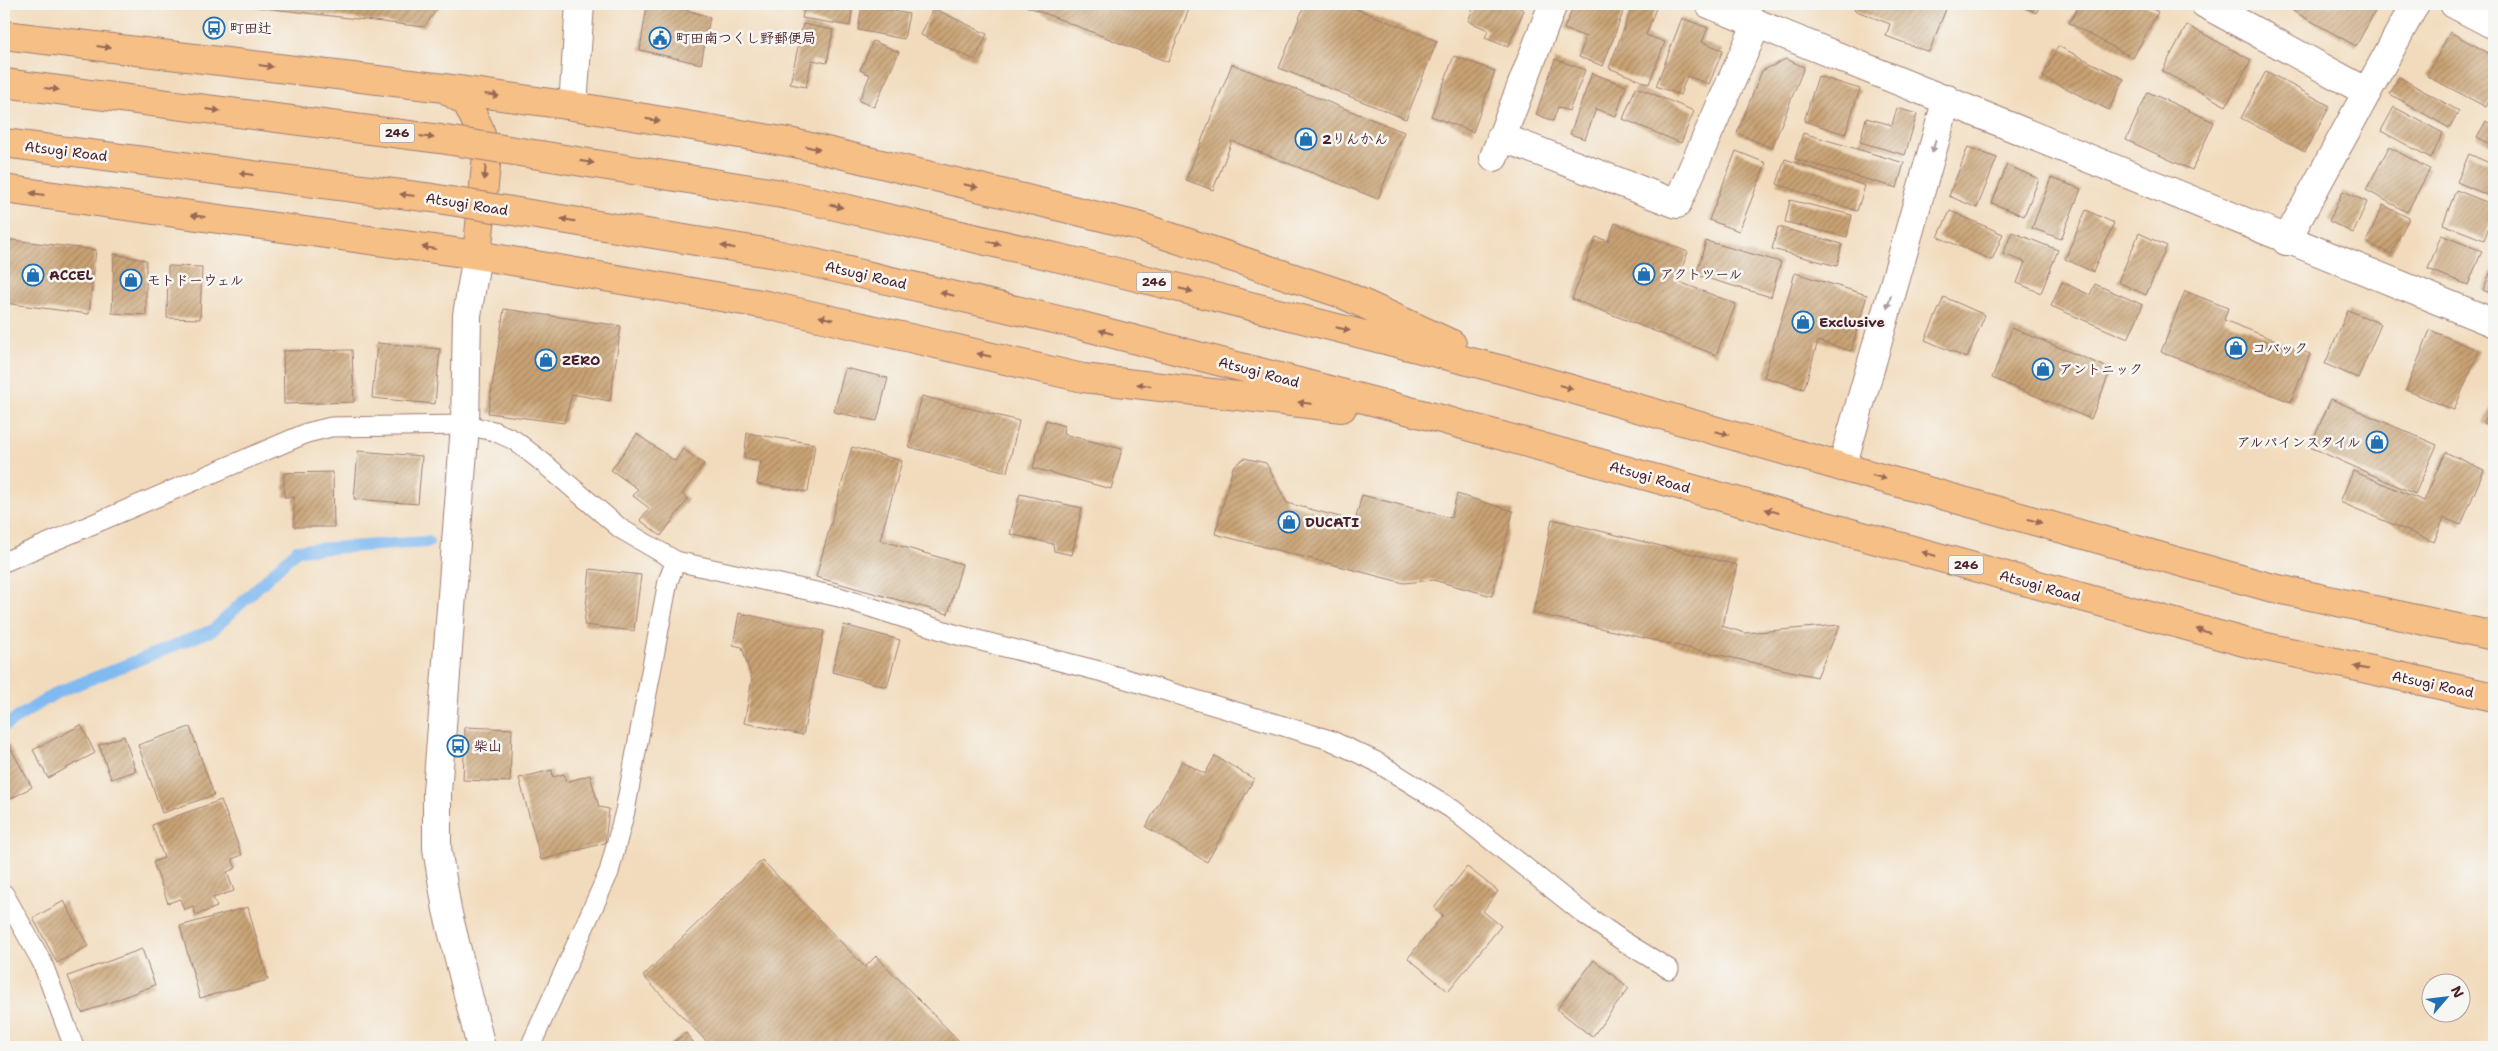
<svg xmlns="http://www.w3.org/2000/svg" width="2498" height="1051" viewBox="0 0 2498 1051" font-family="'Shantell Sans','Klee One',sans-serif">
<defs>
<pattern id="building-hatch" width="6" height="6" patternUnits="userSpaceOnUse" patternTransform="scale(1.25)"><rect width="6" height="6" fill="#c9a374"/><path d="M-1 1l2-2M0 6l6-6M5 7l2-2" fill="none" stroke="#a5845f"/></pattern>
</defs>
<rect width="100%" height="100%" fill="#f6f6f2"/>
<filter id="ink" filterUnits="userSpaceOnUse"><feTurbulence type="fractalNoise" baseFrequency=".02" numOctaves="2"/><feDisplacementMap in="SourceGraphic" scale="10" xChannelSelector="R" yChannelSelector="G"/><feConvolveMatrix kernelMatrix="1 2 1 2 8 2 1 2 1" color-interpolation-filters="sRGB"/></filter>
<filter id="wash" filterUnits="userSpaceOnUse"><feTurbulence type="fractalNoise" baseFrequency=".0096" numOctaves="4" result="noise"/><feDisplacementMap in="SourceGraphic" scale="20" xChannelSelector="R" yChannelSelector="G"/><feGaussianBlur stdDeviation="1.12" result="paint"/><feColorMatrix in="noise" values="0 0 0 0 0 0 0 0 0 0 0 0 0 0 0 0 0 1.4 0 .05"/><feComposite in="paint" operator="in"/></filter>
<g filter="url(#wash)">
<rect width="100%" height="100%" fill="#f2dbbc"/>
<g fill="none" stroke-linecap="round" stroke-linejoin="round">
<path stroke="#80baf1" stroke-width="12" d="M 4,726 L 56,693 L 213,630 L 297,550 L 428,542"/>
</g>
<g id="blocks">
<path fill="url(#building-hatch)" d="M 231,4 L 441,4 L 424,27 Z
M 647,4 L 666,4 L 710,17 L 701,64 L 640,50 Z
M 805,4 L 853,4 L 850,26 L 802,18 Z
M 1021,4 L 1191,4 L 1168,62 Z
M 1305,4 L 1344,4 L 1437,41 L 1406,119 L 1279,68 Z
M 1475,4 L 1513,4 L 1524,10 L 1508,47 L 1485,38 L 1488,30 L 1468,21 Z
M 1574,4 L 1626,4 L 1603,66 L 1579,57 L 1586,37 L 1564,29 Z
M 1633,4 L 1645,4 L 1656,8 L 1646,35 L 1665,42 L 1649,84 L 1609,68 Z
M 1857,4 L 1948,4 L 1929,52 L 1886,36 L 1890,24 L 1854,10 Z
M 2018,4 L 2041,4 L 2036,13 Z
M 2080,4 L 2143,4 L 2158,12 L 2133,58 L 2069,23 Z
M 2297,4 L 2379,4 L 2356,46 L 2293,11 Z
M 862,5 L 909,14 L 904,39 L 858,30 Z
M 933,8 L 987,34 L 975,60 L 921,35 Z
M 1682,18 L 1708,28 L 1702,42 L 1723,50 L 1709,84 L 1687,76 L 1680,95 L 1656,86 Z
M 803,24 L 833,30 L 827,63 L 812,60 L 806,87 L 790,84 Z
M 2187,25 L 2251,60 L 2226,106 L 2162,71 Z
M 2450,32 L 2494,56 L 2494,91 L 2486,107 L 2427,76 Z
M 873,41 L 899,52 L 874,107 L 859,101 L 870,75 L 860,70 Z
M 2058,46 L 2124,79 L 2109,110 L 2043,77 Z
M 1454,56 L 1495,71 L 1473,132 L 1431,116 Z
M 1555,59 L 1585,70 L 1569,111 L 1558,107 L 1553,121 L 1536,114 Z
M 1786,59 L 1804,67 L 1772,148 L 1737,133 L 1762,71 Z
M 1232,64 L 1404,132 L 1378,199 L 1232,141 L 1213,190 L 1186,180 Z
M 2266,71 L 2330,106 L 2305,152 L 2241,118 Z
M 1592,73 L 1626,86 L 1616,116 L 1596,109 L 1585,139 L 1570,134 Z
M 1818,76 L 1860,89 L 1845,134 L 1804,121 Z
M 2399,77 L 2459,111 L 2449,128 L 2390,94 Z
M 1636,87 L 1694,111 L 1681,143 L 1623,119 Z
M 2148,92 L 2214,122 L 2192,170 L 2126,140 Z
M 2394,107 L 2443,133 L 2431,158 L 2381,131 Z
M 1897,108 L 1917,114 L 1905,155 L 1860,142 L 1866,118 L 1892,125 Z
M 2486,121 L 2492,125 L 2494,122 L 2494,146 L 2477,137 Z
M 1803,133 L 1904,163 L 1897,188 L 1795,159 Z
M 1968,147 L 1997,158 L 1977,208 L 1949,196 Z
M 2389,147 L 2430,169 L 2407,212 L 2366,190 Z
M 1736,151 L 1766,163 L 1739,231 L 1709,220 Z
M 2469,154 L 2494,165 L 2494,198 L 2457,182 Z
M 1785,159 L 1865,186 L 1857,211 L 1777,184 Z
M 2007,165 L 2039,179 L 2024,216 L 1992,203 Z
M 2051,178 L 2081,189 L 2061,239 L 2032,228 Z
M 2456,190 L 2494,205 L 2494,213 L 2484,240 L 2443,224 Z
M 2343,191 L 2367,202 L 2353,233 L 2329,221 Z
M 1790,200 L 1852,215 L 1847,237 L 1785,222 Z
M 2383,205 L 2409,218 L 2391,254 L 2366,242 Z
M 2086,210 L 2114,223 L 2093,272 L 2065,259 Z
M 1950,211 L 2003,234 L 1992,260 L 1938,237 Z
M 1615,223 L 1688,252 L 1677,281 L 1736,304 L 1716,355 L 1572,299 L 1596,237 L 1608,241 Z
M 1778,227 L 1842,244 L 1837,266 L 1772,249 Z
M 2012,232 L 2058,250 L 2041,293 L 2017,283 L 2025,262 L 2003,254 Z
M 2139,233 L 2167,246 L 2146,295 L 2118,282 Z
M 2441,235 L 2482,251 L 2468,285 L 2428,269 Z
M 4,239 L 96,250 L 89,314 L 4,303 Z
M 1706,241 L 1781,262 L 1771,297 L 1696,275 Z
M 114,254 L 146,260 L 146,315 L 112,313 Z
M 2494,264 L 2494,295 L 2483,290 Z
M 168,266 L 202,267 L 200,319 L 167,318 Z
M 1795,273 L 1867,295 L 1851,351 L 1818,341 L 1804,389 L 1764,377 Z
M 2062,282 L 2090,295 L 2095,284 L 2143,305 L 2128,339 L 2051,306 Z
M 2185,291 L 2228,308 L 2224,320 L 2310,354 L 2291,402 L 2161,352 Z
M 1944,297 L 1985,315 L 1967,358 L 1925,340 Z
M 504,309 L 621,326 L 610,401 L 572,394 L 564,423 L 488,413 Z
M 2348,310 L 2381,324 L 2358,378 L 2325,364 Z
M 2012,328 L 2111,369 L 2091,419 L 1992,378 Z
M 2430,330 L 2479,351 L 2454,410 L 2406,390 Z
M 377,343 L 440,349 L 435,404 L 372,398 Z
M 352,350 L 354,402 L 284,404 L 283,351 Z
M 845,368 L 888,378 L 877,421 L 834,412 Z
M 922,396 L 1019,421 L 1007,472 L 909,447 Z
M 2494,397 L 2494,428 L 2483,423 Z
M 2331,399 L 2437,445 L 2415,494 L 2310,447 Z
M 1046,420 L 1064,426 L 1063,434 L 1122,449 L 1111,489 L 1033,468 Z
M 747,433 L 815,444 L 808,492 L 757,484 L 761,461 L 744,458 Z
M 637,434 L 675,461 L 683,449 L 704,464 L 682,494 L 688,499 L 661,536 L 640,520 L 649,508 L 633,496 L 638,489 L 611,470 Z
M 852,447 L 902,461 L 880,540 L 962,564 L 948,614 L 816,577 Z
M 358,451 L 422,456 L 418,504 L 354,499 Z
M 2445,452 L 2484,470 L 2461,525 L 2444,518 L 2434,542 L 2340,502 L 2353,471 L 2424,501 Z
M 1244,458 L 1266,463 L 1287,503 L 1355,521 L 1362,495 L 1451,518 L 1457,494 L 1513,511 L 1492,596 L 1433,580 L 1404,583 L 1215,534 L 1233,467 Z
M 333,472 L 334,527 L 294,527 L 294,497 L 284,497 L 284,473 Z
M 1020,494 L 1082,508 L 1072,555 L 1054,551 L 1053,544 L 1010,534 Z
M 1552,519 L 1737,565 L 1722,626 L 1745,633 L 1840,625 L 1817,677 L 1533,613 Z
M 590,569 L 641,575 L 634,631 L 584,625 Z
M 739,613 L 824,631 L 803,735 L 744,723 L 752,680 L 742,647 L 733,645 Z
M 844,625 L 900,640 L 887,687 L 832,672 Z
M 81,725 L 95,753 L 48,778 L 33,750 Z
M 190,727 L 214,795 L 162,813 L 138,745 Z
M 465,727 L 512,729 L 510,782 L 463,780 Z
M 124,736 L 136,771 L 111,779 L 99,745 Z
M 6,740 L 32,787 L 5,802 L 4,741 Z
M 1215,756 L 1254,779 L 1207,862 L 1146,827 L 1182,761 L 1205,774 Z
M 552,770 L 553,777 L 564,774 L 566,782 L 590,775 L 599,807 L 609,809 L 605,843 L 541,860 L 519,778 Z
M 221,800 L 242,855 L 232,859 L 236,868 L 227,872 L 234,891 L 213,898 L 217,907 L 196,915 L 193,906 L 184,910 L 180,899 L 168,903 L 153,862 L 164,858 L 152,825 Z
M 762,860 L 865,967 L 876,956 L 965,1047 L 712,1047 L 643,976 Z
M 1467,867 L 1498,891 L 1483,911 L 1501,926 L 1448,991 L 1408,958 L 1443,915 L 1434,908 Z
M 64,901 L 88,946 L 57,963 L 33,918 Z
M 248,907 L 268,980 L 200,998 L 180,926 Z
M 142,949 L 155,985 L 82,1013 L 68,976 Z
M 1594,960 L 1629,988 L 1592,1037 L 1557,1009 Z
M 686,1033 L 697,1047 L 666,1047 Z"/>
</g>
</g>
<g filter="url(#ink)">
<use href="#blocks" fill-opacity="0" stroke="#9e7d74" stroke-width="1"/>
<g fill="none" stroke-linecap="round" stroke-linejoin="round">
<g stroke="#9e7d74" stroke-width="21">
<path id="service" d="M 4,562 L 307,433 L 331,427 L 465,425 L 494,431 L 514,440 L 541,461 L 621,529 L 676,561 L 839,597 L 954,634 L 1099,671 L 1330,740 L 1375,761 L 1452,809 L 1584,914 L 1623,941 L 1669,969
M 4,894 L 42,962 L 74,1047
M 530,1047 L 609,872 L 625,811 L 668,581 L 676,561"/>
</g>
<g stroke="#9e7d74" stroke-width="30">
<path id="minor" d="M 1709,4 C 1972,109 2232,219 2494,323
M 2205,4 L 2367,92
M 2454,4 L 2494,25
M 573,106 L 580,4
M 1501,137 L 1677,204 L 1757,23
M 1494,157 L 1553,4
M 2286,241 L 2415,4
M 1842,467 L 1947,99"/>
</g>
<g stroke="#9e7d74" stroke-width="30">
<path id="tertiary" d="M 477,255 L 467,315 L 465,425 L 437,792 L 437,848 L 447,910 L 481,1047"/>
</g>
<g stroke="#9e7d74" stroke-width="30">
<path id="trunk" d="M 4,35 L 444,88 L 573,106 L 794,143 L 1135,225 L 1342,294 L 1452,344
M 444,88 L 467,103 L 479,128 L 487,155 L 477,255
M 4,189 L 477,255 L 767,305 L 1083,378 L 1342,408
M 788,195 L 1081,263 L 1519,374 L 1842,467 L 2269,587 L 2494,636
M 776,254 L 1071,323 L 1441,419 L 2244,642 L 2494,697"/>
</g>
<use href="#service" stroke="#fff" stroke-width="19"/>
<use href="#minor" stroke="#fff" stroke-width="28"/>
<use href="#tertiary" stroke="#fff" stroke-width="28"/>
<use href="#trunk" stroke="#f5bf86" stroke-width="28"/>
<g stroke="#9e7d74" stroke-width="30" stroke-linecap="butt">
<path id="trunk-bridge" d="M 4,83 L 440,139 L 788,195
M 4,143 L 432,198 L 776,254"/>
</g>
<use href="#trunk-bridge" stroke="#f5bf86" stroke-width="28"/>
</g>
<defs><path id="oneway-solid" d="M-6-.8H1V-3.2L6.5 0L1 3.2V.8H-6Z" transform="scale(1.25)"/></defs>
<g fill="#976754">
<use href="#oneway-solid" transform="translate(104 47) rotate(7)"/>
<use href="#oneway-solid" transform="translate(266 66) rotate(7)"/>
<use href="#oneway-solid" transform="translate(52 89) rotate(7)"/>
<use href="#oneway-solid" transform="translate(492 95) rotate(8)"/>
<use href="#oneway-solid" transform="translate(213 110) rotate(7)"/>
<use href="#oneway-solid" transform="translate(653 120) rotate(10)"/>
<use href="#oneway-solid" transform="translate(427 137) rotate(7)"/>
<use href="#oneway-solid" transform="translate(813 148) rotate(13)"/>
<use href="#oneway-solid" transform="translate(587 162) rotate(9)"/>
<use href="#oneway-solid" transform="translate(485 173) rotate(96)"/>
<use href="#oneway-solid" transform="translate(246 174) rotate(-173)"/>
<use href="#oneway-solid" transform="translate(971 186) rotate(13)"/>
<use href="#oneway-solid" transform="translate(37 194) rotate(-172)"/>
<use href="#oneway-solid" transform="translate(407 195) rotate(-173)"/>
<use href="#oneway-solid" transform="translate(836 206) rotate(13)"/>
<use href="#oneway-solid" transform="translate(198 216) rotate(-172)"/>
<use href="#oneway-solid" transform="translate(568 220) rotate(-171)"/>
<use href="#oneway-solid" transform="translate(994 243) rotate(13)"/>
<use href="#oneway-solid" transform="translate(728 247) rotate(-171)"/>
<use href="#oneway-solid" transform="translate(429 248) rotate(-172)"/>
<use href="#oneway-solid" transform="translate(1186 290) rotate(14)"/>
<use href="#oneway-solid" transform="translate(947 294) rotate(-167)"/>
<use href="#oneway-solid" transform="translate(826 318) rotate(-167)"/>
<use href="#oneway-solid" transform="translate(1343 329) rotate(14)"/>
<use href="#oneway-solid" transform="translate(1106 332) rotate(-165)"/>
<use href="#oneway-solid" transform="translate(984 355) rotate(-167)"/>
<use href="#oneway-solid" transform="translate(1144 385) rotate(-173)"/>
<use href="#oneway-solid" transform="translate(1566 387) rotate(16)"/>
<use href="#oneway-solid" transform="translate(1305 403) rotate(-173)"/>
<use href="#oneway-solid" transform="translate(1722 433) rotate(16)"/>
<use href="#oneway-solid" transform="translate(1879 477) rotate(16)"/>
<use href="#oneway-solid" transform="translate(1772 511) rotate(-164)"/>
<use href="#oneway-solid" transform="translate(2035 521) rotate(16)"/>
<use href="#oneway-solid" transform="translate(1929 554) rotate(-164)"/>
<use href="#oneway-solid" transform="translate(2203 631) rotate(-164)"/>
<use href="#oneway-solid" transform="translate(2361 668) rotate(-168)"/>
</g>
<g fill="#ae9aa0">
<use href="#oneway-solid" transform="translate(1934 146) rotate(106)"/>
<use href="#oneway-solid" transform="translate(1889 302) rotate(106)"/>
</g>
</g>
<defs>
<g id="bus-ring" transform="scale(1.125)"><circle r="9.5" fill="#f6f6f2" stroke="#1f6fb2" stroke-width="1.5"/><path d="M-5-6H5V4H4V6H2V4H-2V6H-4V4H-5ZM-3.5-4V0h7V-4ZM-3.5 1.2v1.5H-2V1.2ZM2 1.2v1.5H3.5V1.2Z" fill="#1f6fb2"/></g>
<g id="civic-ring" transform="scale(1.125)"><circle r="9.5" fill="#f6f6f2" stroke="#1f6fb2" stroke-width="1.5"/><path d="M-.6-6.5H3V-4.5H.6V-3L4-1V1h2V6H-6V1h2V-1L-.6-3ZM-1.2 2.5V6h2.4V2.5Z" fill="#1f6fb2"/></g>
<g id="shop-ring" transform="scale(1.125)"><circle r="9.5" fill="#f6f6f2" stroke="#1f6fb2" stroke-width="1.5"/><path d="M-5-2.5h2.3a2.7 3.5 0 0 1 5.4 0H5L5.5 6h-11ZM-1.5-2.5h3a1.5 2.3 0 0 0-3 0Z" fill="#1f6fb2"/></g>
</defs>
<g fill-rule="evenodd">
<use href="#bus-ring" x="214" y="28"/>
<use href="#civic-ring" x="660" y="38"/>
<use href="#shop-ring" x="1306" y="139"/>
<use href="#shop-ring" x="1644" y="274"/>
<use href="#shop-ring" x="33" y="275"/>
<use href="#shop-ring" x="131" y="280"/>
<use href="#shop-ring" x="1803" y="322"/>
<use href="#shop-ring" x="2236" y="348"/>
<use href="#shop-ring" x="546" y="360"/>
<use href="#shop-ring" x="2043" y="369"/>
<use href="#shop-ring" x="2377" y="442"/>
<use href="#shop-ring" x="1289" y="522"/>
<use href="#bus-ring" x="458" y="746"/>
</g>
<g text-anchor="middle" stroke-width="5" stroke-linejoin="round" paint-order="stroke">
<g fill="#f6f6f2" stroke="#7e6067" stroke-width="1">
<rect x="379.5" y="123.5" width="35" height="19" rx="4"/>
<rect x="1136.5" y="272.5" width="35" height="19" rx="4"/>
<rect x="1948.5" y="555.5" width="35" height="19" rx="4"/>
</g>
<g font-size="12" font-weight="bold" fill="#4a1f2b">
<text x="397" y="137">246</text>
<text x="1154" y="286">246</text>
<text x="1966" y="569">246</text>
</g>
<g font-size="14" font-weight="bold" fill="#4a1f2b" stroke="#f6f6f2" text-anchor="start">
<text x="230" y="33">町田辻</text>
<text x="676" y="43">町田南つくし野郵便局</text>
<text x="1322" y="144">2りんかん</text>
<text x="1660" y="279">アクトツール</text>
<text x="49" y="280">ACCEL</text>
<text x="147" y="285">モトドーウェル</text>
<text x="1819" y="327">Exclusive</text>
<text x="2252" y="353">コバック</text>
<text x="562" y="365">ZERO</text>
<text x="2059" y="374">アントニック</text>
<text x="2361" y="447" text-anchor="end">アルパインスタイル</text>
<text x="1305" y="527">DUCATI</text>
<text x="474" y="751">柴山</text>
</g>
<g font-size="14" fill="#4a1f2b" stroke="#f6f6f2">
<text transform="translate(66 151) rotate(7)" y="5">Atsugi Road</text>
<text transform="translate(467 204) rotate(9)" y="5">Atsugi Road</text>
<text transform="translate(866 275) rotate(13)" y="5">Atsugi Road</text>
<text transform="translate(1259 372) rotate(15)" y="5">Atsugi Road</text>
<text transform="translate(1650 477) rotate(16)" y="5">Atsugi Road</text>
<text transform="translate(2040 586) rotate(16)" y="5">Atsugi Road</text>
<text transform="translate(2433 684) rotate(12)" y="5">Atsugi Road</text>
</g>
</g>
<rect width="2498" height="1051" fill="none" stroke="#f6f6f2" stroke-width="20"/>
<g transform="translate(2446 998) rotate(62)"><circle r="24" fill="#f6f6f2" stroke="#b1a0a2"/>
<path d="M0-4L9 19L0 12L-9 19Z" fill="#1f6fb2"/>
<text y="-8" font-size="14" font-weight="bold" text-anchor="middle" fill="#4a1f2b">N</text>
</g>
</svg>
